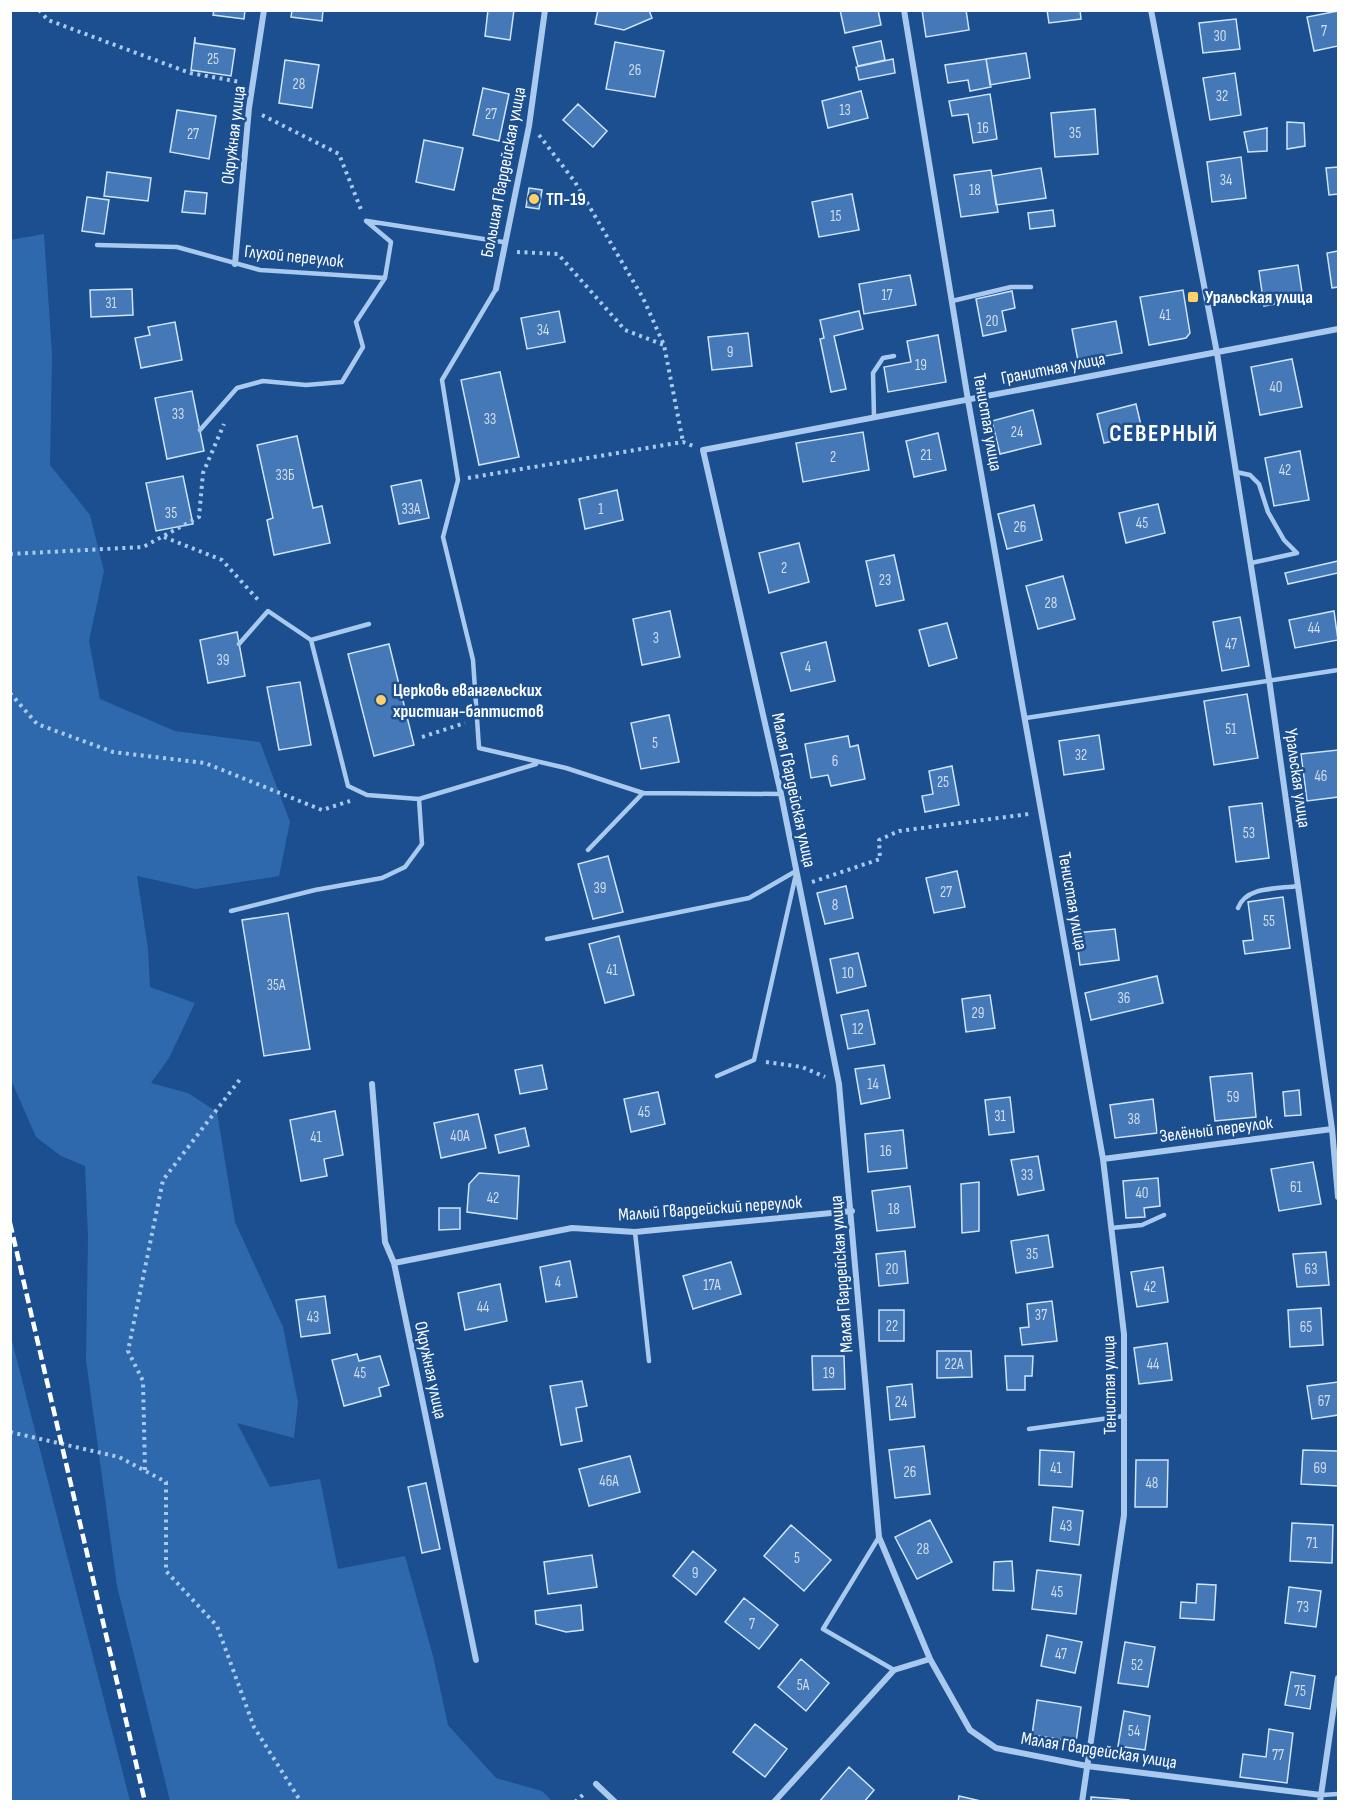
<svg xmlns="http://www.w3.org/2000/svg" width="1349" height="1812" viewBox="0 0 1349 1812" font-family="'Sofia Sans Condensed',sans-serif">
<rect width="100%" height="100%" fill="#1b4f8f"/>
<path fill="#2e69ad" d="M 44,234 L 52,354 L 50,465 L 90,515 L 104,571 L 89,641 L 100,699 L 175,731 L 260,742 L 290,822 L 279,876 L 196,889 L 137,876 L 148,949 L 150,987 L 195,1003 L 169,1058 L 151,1083 L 188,1093 L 217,1112 L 235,1222 L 283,1327 L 298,1402 L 294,1438 L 237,1423 L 270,1487 L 320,1479 L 338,1569 L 405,1556 L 433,1656 L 448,1725 L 496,1778 L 542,1791 L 552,1801 L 170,1801 L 117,1586 L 86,1360 L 88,1237 L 85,1166 L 61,1156 L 36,1137 L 11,1080 L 10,240 Z
M 10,1337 L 11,1337 L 130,1801 L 11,1801 Z"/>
<path fill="#4478b7" stroke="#cfe3fa" stroke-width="1.5" d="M 214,10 L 245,10 L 244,19 L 213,15 Z
M 292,10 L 323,10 L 322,21 L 291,17 Z
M 488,10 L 514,10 L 510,40 L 485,36 Z
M 598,10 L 649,10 L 652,18 L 624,30 L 595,24 Z
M 840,10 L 878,10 L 881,25 L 845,33 Z
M 922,10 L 966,10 L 969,30 L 926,37 Z
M 1047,10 L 1080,10 L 1081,19 L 1049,23 Z
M 1338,11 L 1338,46 L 1314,51 L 1307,17 Z
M 1236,19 L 1240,49 L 1203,53 L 1199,23 Z
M 195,37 L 195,43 L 235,49 L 231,76 L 191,70 Z
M 881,41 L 885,60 L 858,66 L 853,47 Z
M 615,42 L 664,51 L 655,97 L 606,89 Z
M 1026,53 L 1030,78 L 990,85 L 986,59 Z
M 893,59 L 895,73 L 859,80 L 856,67 Z
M 986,59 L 991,87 L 970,91 L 968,80 L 948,83 L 945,65 Z
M 285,60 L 319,65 L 312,108 L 279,103 Z
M 1235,73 L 1241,115 L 1210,120 L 1203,78 Z
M 483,88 L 509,94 L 499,141 L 473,135 Z
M 861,91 L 868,118 L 828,128 L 822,101 Z
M 990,94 L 997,139 L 973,143 L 968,114 L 952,116 L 949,101 Z
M 578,104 L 607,131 L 593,147 L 563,120 Z
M 1095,109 L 1098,154 L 1055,157 L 1051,113 Z
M 177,110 L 216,116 L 209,159 L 170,152 Z
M 1287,122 L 1304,123 L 1305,146 L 1287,149 Z
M 1267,128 L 1267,151 L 1248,152 L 1244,132 Z
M 424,140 L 463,148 L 454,190 L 416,182 Z
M 1241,157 L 1246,198 L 1212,202 L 1207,162 Z
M 1338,167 L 1338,194 L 1329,195 L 1326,168 Z
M 1041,168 L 1046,198 L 996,205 L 992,176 Z
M 991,170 L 998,212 L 961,217 L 954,175 Z
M 107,172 L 151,178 L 148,201 L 104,196 Z
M 529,188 L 542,190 L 539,209 L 526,207 Z
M 185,191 L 207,193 L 205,214 L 182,212 Z
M 852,194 L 859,230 L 819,237 L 812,202 Z
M 87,197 L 109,200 L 104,234 L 82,231 Z
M 1053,210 L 1055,226 L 1030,229 L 1028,213 Z
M 1338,251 L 1338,287 L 1332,288 L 1327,253 Z
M 1298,265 L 1303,299 L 1264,306 L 1259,271 Z
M 910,275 L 916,305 L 864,314 L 859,284 Z
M 132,289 L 133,315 L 91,317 L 90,290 Z
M 1183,290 L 1190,333 L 1186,338 L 1149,345 L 1140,297 Z
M 1012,291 L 1015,308 L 1002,311 L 1006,331 L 983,336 L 976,299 Z
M 559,311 L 565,342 L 527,349 L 521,318 Z
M 859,311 L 863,329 L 834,336 L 846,389 L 831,392 L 820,339 L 824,338 L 820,320 Z
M 1116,321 L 1122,353 L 1078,361 L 1072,329 Z
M 175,322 L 182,360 L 141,368 L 135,338 L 150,335 L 148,327 Z
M 748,333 L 752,366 L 712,370 L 708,337 Z
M 938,335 L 946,382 L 888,392 L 884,367 L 911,362 L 907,341 Z
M 1292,359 L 1302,407 L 1260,415 L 1251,367 Z
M 500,372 L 519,457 L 479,465 L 461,380 Z
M 192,391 L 204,451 L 167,459 L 155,398 Z
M 1136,404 L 1143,434 L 1104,443 L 1097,414 Z
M 1033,410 L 1041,444 L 1000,454 L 992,421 Z
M 863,432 L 869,470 L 803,482 L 796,443 Z
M 938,433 L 946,470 L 914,477 L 906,441 Z
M 297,436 L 313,508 L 322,506 L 330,543 L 274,555 L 267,520 L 273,518 L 257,445 Z
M 1300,451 L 1309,500 L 1274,506 L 1265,458 Z
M 183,476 L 193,524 L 156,531 L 146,483 Z
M 421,480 L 429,518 L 399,524 L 391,486 Z
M 617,490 L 623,520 L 585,529 L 579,499 Z
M 1158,504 L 1165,533 L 1126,543 L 1119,513 Z
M 1034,505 L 1042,540 L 1007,549 L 998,514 Z
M 799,543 L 809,582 L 769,593 L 759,553 Z
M 894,555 L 904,600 L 876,606 L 866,561 Z
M 1338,561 L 1338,573 L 1288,584 L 1285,573 Z
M 1063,576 L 1075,619 L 1038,629 L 1026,586 Z
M 670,611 L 680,657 L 642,665 L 633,619 Z
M 1334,611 L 1338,640 L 1295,648 L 1289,620 Z
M 1240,617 L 1249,666 L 1222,671 L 1213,622 Z
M 947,623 L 957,658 L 929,666 L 919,630 Z
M 237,632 L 245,676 L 208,683 L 200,640 Z
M 826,642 L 835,681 L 791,691 L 781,653 Z
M 389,644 L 414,745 L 374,756 L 348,654 Z
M 300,682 L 311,745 L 279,750 L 267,687 Z
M 1247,694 L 1258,758 L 1214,765 L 1204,701 Z
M 669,715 L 679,762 L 641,769 L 631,723 Z
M 1099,735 L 1104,769 L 1064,775 L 1059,741 Z
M 848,736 L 850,747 L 858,745 L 865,779 L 831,786 L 828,775 L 811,778 L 805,744 Z
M 1338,750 L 1338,797 L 1307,801 L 1301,754 Z
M 952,766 L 959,805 L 925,812 L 922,796 L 933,794 L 929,771 Z
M 1262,803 L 1269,858 L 1236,862 L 1229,807 Z
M 608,856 L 623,912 L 593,919 L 578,864 Z
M 957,871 L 965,907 L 934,913 L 926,878 Z
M 846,886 L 853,918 L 825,924 L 817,893 Z
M 1283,897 L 1290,948 L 1245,954 L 1243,941 L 1253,940 L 1248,902 Z
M 288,913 L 310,1049 L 264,1056 L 242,920 Z
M 1115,929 L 1119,960 L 1080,965 L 1076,933 Z
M 619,936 L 634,995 L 605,1003 L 589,944 Z
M 858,953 L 866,986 L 837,993 L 830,959 Z
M 1157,976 L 1163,1003 L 1091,1020 L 1085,993 Z
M 990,995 L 995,1028 L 966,1032 L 962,999 Z
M 868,1010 L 875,1044 L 848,1049 L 841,1015 Z
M 542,1065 L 547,1089 L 520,1094 L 515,1070 Z
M 884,1065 L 890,1098 L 861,1104 L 855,1069 Z
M 1252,1073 L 1256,1117 L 1215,1121 L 1210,1077 Z
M 1299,1090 L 1301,1115 L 1285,1116 L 1283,1092 Z
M 658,1092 L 665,1124 L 631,1132 L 624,1099 Z
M 1010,1097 L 1014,1132 L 989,1135 L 985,1100 Z
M 1153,1099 L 1157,1133 L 1115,1138 L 1110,1105 Z
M 335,1111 L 343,1155 L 324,1159 L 327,1176 L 301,1181 L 290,1120 Z
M 478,1114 L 486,1148 L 441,1158 L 434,1123 Z
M 525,1128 L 529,1146 L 499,1153 L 495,1135 Z
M 903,1130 L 907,1168 L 868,1172 L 865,1134 Z
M 1038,1156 L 1044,1190 L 1018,1195 L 1011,1160 Z
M 1313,1162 L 1321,1204 L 1279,1211 L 1271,1169 Z
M 479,1173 L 519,1176 L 517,1219 L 467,1212 L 469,1184 Z
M 1158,1178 L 1160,1206 L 1144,1208 L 1145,1217 L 1126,1218 L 1123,1181 Z
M 979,1182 L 979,1231 L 962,1233 L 961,1184 Z
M 910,1186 L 915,1227 L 877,1231 L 872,1191 Z
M 439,1208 L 460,1208 L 460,1229 L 439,1230 Z
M 1048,1235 L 1053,1267 L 1016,1273 L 1011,1241 Z
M 905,1251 L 908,1283 L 879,1286 L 876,1254 Z
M 1326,1252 L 1329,1285 L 1297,1287 L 1293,1254 Z
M 570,1261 L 577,1297 L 546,1302 L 540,1267 Z
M 731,1262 L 741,1294 L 693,1309 L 683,1276 Z
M 1163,1267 L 1168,1302 L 1137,1307 L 1131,1272 Z
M 500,1284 L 507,1321 L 465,1330 L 458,1293 Z
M 325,1296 L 330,1333 L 301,1337 L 296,1300 Z
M 1052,1301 L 1057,1341 L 1022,1345 L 1020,1328 L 1029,1327 L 1027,1304 Z
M 1321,1308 L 1323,1345 L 1290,1347 L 1288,1310 Z
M 879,1310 L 904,1310 L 904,1341 L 879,1341 Z
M 1167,1343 L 1172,1380 L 1139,1384 L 1134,1348 Z
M 937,1351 L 971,1351 L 972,1377 L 937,1378 Z
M 357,1354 L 359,1361 L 380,1356 L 389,1385 L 379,1388 L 381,1396 L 344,1406 L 332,1360 Z
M 812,1356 L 844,1356 L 845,1389 L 813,1390 Z
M 1005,1356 L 1033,1356 L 1032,1376 L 1025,1376 L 1025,1390 L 1007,1390 Z
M 582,1381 L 587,1406 L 576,1408 L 582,1441 L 561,1445 L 550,1386 Z
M 1338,1382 L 1338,1415 L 1312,1419 L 1307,1386 Z
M 912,1384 L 915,1417 L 890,1420 L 887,1387 Z
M 924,1446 L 930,1494 L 895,1498 L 889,1450 Z
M 1040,1450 L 1074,1452 L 1072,1487 L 1039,1485 Z
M 1303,1450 L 1338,1451 L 1338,1486 L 1301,1484 Z
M 630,1456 L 640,1492 L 589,1506 L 579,1469 Z
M 1136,1460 L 1168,1460 L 1167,1507 L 1135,1507 Z
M 426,1483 L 440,1549 L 422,1553 L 408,1487 Z
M 1053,1507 L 1083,1511 L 1079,1545 L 1050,1541 Z
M 930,1520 L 952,1562 L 917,1579 L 895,1537 Z
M 1292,1523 L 1333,1525 L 1332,1563 L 1290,1561 Z
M 791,1525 L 831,1560 L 804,1591 L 764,1556 Z
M 693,1551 L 716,1570 L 696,1595 L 673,1576 Z
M 592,1555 L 597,1587 L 548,1594 L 544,1562 Z
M 1012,1561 L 1014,1591 L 993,1590 L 994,1562 Z
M 1037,1570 L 1081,1575 L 1076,1614 L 1032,1609 Z
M 1197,1584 L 1216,1585 L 1214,1620 L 1180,1618 L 1181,1602 L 1196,1603 Z
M 1289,1587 L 1321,1591 L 1316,1627 L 1285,1623 Z
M 744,1598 L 778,1625 L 759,1649 L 725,1622 Z
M 581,1605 L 583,1630 L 566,1632 L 536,1624 L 535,1611 Z
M 1047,1635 L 1082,1642 L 1075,1673 L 1041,1666 Z
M 1125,1642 L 1155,1647 L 1148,1687 L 1118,1683 Z
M 801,1659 L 829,1683 L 806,1711 L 778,1687 Z
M 1291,1672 L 1315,1676 L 1310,1709 L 1285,1705 Z
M 1037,1700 L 1081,1707 L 1076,1742 L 1032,1735 Z
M 1124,1711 L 1150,1716 L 1145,1750 L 1118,1746 Z
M 755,1724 L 787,1749 L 765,1777 L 733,1752 Z
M 1269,1729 L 1293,1733 L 1287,1783 L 1240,1777 L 1243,1754 L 1266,1757 Z
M 849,1767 L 874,1790 L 864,1802 L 819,1802 Z
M 959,1796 L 985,1802 L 958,1802 Z
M 1091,1797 L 1129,1800 L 1129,1802 L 1091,1802 Z"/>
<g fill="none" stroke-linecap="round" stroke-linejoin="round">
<path stroke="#a9c9ee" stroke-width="4" stroke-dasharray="3 4.5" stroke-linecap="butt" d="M 39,10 L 48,20 L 190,73 L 240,82
M 262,115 L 339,154 L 362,212
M 539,135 L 575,182 L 643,298 L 664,345 L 683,442
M 517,252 L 558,254 L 625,330 L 664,345
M 468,478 L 683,442 L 693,446
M 164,537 L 222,560 L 260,602
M 10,554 L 143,547 L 199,517 L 203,473 L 224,424
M 10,693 L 37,724 L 113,752 L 205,763 L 322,810 L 350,801
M 422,737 L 465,723
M 812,882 L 880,859 L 879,840 L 899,831 L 1029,814
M 766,1062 L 802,1067 L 825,1077
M 10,1432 L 119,1457 L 166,1482 L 166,1571 L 217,1626 L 254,1727 L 301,1802
M 145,1470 L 143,1381 L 128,1351 L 163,1180 L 241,1078
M 575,1802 L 586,1792"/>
<path stroke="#a9c9ee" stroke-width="4.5" d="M 367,221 L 503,242
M 97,245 L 177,247 L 260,270 L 385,278 L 391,242 L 366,221
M 496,289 L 442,380 L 458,480 L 443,537 L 473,660 L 479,748 L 566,768 L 643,793 L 781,794
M 952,301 L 1011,287 L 1031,287
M 874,417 L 873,373 L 883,358 L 894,356
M 200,430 L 237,388 L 263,381 L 306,385 L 342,382 L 363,347 L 356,322 L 385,278
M 1236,472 L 1250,475 L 1259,484 L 1268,512 L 1284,540 L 1297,553
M 1251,563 L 1297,553
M 239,644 L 268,611 L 311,640
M 1026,718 L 1338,670
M 419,799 L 536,764
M 588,850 L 643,793
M 1238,908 C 1246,886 1278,889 1298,886
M 231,911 L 315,890 L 382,878 L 405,867 L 422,844 L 419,799 L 367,795 L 348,786 L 311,640 L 369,624
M 547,939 L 749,898 L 796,871
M 717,1076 L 754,1060 L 796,874
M 1111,1228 L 1142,1225 L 1164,1215
M 635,1232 L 649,1361
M 1029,1429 L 1124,1416
M 879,1537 L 823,1629 L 894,1670
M 1321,1795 L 1338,1794"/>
<path stroke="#a9c9ee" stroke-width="6" d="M 904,10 L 968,400 L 1103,1159 L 1124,1334 L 1124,1515 L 1082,1802
M 1151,10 L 1217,353 L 1269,679 L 1332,1129 L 1338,1197
M 235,264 L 249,108 L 264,10
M 496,289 L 529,126 L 545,10
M 372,1084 L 385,1242 L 394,1263 L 476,1660
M 1103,1159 L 1332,1129
M 394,1263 L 572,1228 L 635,1232 L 852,1211
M 596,1784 L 615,1802
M 1321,1795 L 1087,1766 L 996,1748 L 970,1730 L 930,1659 L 879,1537 L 839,1084 L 781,794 L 703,450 L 1338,329
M 774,1802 L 894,1670 L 930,1659
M 1320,1802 L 1338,1678"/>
<path stroke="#fff" stroke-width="4.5" stroke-dasharray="10 4.5" stroke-linecap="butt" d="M 10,1223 L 145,1802"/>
</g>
<g fill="#ffd166" stroke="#1b4f8f" stroke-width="2">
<circle cx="534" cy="199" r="6"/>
<rect x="1187" y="291" width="12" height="12" rx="3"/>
<circle cx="381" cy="700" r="6"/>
</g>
<g text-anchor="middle" stroke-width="5" stroke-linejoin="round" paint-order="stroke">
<g font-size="15" fill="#d0dded">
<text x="1324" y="36">7</text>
<text x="1220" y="41">30</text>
<text x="213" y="64">25</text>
<text x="635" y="75">26</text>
<text x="299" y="89">28</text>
<text x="1222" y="101">32</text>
<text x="845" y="115">13</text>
<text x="491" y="119">27</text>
<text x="983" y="133">16</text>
<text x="1075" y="138">35</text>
<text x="193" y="139">27</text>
<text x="1226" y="185">34</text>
<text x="975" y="195">18</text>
<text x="836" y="221">15</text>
<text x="887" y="300">17</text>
<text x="111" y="308">31</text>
<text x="1165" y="320">41</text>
<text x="992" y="326">20</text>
<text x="543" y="335">34</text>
<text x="730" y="357">9</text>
<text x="921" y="370">19</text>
<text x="1276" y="392">40</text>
<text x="178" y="419">33</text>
<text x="490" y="424">33</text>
<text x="1017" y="437">24</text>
<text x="926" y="460">21</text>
<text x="833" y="462">2</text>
<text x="1285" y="475">42</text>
<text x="285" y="480">33Б</text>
<text x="411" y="514">33А</text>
<text x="601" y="514">1</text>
<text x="171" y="518">35</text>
<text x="1142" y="528">45</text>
<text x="1020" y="532">26</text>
<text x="784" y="573">2</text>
<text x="885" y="585">23</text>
<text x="1051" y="608">28</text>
<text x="1314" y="633">44</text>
<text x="656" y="643">3</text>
<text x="1231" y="649">47</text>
<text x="223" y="665">39</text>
<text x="808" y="672">4</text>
<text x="1231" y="734">51</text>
<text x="655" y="748">5</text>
<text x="1081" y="760">32</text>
<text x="835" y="766">6</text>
<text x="1321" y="781">46</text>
<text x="943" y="787">25</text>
<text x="1249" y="838">53</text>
<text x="600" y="893">39</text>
<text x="946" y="897">27</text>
<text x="835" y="910">8</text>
<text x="1269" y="926">55</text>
<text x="612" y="975">41</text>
<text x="848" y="978">10</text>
<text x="276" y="990">35А</text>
<text x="1124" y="1003">36</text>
<text x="978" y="1018">29</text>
<text x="858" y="1034">12</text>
<text x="873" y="1089">14</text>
<text x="1233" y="1102">59</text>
<text x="644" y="1117">45</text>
<text x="1000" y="1121">31</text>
<text x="1134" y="1124">38</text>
<text x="460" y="1141">40А</text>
<text x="316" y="1142">41</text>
<text x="886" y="1156">16</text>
<text x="1027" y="1180">33</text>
<text x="1296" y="1192">61</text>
<text x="1142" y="1198">40</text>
<text x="493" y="1203">42</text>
<text x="894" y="1214">18</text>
<text x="1032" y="1259">35</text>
<text x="892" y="1274">20</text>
<text x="1311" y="1274">63</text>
<text x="558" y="1287">4</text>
<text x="712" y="1290">17А</text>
<text x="1150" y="1292">42</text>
<text x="483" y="1312">44</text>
<text x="1041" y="1320">37</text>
<text x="313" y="1322">43</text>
<text x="892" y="1331">22</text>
<text x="1306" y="1332">65</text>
<text x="954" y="1369">22А</text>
<text x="1153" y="1369">44</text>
<text x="360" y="1378">45</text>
<text x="829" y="1378">19</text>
<text x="1324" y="1406">67</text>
<text x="901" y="1407">24</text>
<text x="1056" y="1473">41</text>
<text x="1320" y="1473">69</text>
<text x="910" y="1477">26</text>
<text x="609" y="1486">46А</text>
<text x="1152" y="1488">48</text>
<text x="1066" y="1531">43</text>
<text x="1312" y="1548">71</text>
<text x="923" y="1554">28</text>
<text x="797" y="1563">5</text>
<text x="695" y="1578">9</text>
<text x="1057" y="1597">45</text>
<text x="1303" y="1612">73</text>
<text x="752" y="1629">7</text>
<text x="1061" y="1659">47</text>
<text x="1137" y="1670">52</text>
<text x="803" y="1690">5А</text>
<text x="1300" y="1696">75</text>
<text x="1134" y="1736">54</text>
<text x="1278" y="1760">77</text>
</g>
<g font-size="18" fill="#fff" stroke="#1b4f8f">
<text transform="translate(233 135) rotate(-83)" y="6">Окружная улица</text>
<text transform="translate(503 172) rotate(-79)" y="6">Большая Гвардейская улица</text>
<text transform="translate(294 256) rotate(6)" y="6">Глухой переулок</text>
<text transform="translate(1053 368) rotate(-11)" y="6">Гранитная улица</text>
<text transform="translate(988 422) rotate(80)" y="6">Тенистая улица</text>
<text transform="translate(1298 778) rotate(82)" y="6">Уральская улица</text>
<text transform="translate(794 790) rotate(78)" y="6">Малая Гвардейская улица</text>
<text transform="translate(1073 901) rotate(80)" y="6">Тенистая улица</text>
<text transform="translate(1216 1129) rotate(-7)" y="6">Зелёный переулок</text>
<text transform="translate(710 1208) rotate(-4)" y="6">Малый Гвардейский переулок</text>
<text transform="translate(841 1274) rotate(-94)" y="6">Малая Гвардейская улица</text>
<text transform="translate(431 1370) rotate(78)" y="6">Окружная улица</text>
<text transform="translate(1109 1385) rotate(-91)" y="6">Тенистая улица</text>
<text transform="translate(1099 1750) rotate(9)" y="6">Малая Гвардейская улица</text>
</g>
<g font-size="18" font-weight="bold" fill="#fff" stroke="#1b4f8f" text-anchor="start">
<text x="546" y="205">ТП-19</text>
<text x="1205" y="303">Уральская улица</text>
<text x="393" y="696">Церковь евангельских<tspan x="393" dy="21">христиан-баптистов</tspan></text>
</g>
<g font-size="24" font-weight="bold" letter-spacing="1.5" fill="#fff" stroke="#1b4f8f">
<text x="1164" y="441">СЕВЕРНЫЙ</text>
</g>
</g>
<rect width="1349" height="1812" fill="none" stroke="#ffffff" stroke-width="24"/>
</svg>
